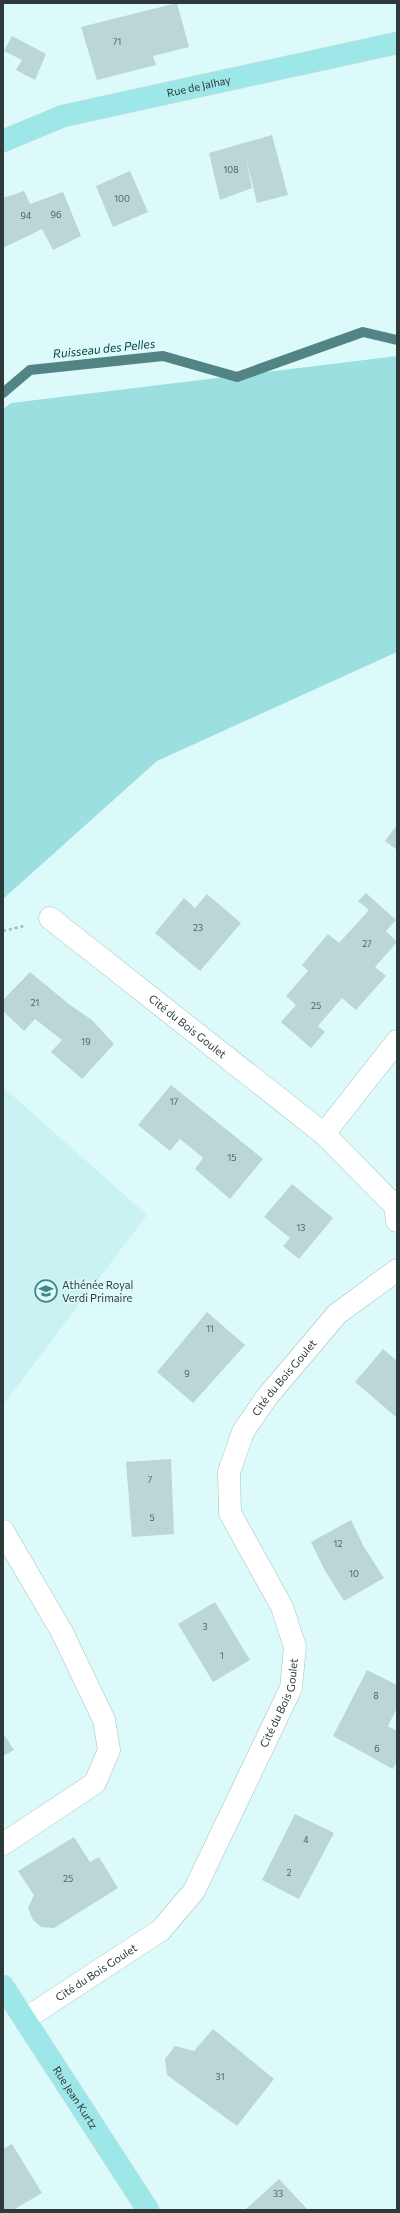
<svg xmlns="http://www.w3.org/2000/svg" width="400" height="2213" viewBox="0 0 400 2213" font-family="Commissioner,sans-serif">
<rect width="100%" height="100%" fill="#ddfafa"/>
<path fill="#caf2f2" d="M 3,1087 L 147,1215 L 3,1405 Z"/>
<path fill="#9cdfe0" d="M 397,356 L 397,652 L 157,761 L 3,899 L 3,409 L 11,403 Z"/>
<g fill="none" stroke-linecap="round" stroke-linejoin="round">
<path stroke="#528485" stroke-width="10" d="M 3,393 L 30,370 L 163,356 L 237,377 L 363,332 L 397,340"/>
</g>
<path fill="#bad6d7" d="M 177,3 L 189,47 L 153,56 L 156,65 L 97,80 L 81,27 Z
M 12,36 L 46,54 L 35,80 L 16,70 L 22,60 L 4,51 Z
M 272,135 L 288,195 L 257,203 L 245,154 L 252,188 L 220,200 L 209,153 Z
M 130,171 L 148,212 L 113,227 L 96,186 Z
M 24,191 L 30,204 L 63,192 L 81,236 L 53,250 L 42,229 L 3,248 L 3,198 Z
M 397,825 L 397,850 L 385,841 Z
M 366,893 L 396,920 L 386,931 L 397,942 L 375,967 L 386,976 L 356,1010 L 342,998 L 318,1026 L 325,1032 L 311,1048 L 281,1022 L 296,1005 L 286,996 L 308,971 L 302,965 L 328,934 L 339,943 L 369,910 L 358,901 Z
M 207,894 L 241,923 L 200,971 L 155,933 L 184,898 L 195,908 Z
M 30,972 L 70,1005 L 92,1020 L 114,1044 L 82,1079 L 51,1052 L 62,1040 L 35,1019 L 24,1031 L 3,1011 L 3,1000 Z
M 171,1085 L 263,1159 L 230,1199 L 195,1169 L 203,1158 L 190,1147 L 180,1139 L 170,1151 L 138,1125 Z
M 292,1184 L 333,1218 L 299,1259 L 283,1246 L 290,1238 L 264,1217 Z
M 207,1312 L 245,1345 L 193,1403 L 157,1372 Z
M 383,1349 L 397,1361 L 396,1417 L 355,1382 Z
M 171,1459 L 174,1534 L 132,1537 L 126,1462 Z
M 351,1520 L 364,1547 L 384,1578 L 344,1601 L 324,1569 L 311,1542 Z
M 215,1602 L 250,1660 L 213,1682 L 178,1624 Z
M 367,1670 L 397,1685 L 397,1708 L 388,1726 L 397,1731 L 397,1761 L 393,1769 L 333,1736 Z
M 3,1733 L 14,1750 L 3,1756 Z
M 295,1814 L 334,1833 L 299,1899 L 262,1880 Z
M 74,1837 L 90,1862 L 99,1857 L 118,1888 L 54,1928 L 41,1927 L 33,1920 L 28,1908 L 34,1895 L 18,1871 Z
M 213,2029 L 274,2079 L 237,2126 L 167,2075 L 165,2059 L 175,2046 L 194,2051 Z
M 12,2144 L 42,2193 L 13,2210 L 3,2210 L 3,2149 Z
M 279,2179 L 308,2210 L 245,2210 Z"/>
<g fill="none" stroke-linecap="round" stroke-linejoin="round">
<g stroke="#a3c0c0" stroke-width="23">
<g id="minor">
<path id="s1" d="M 50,918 L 324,1134 L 395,1206 L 397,1221"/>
<path d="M 324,1134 L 397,1041"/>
<path d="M 3,1531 L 62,1632 L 104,1720 L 109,1750 L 95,1783 L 3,1844"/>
<path id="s2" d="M 25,2019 L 161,1930 L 194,1891 L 291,1688 L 295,1647 L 282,1607 L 230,1513 L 229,1472 L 243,1432 L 266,1398 L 337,1314 L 397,1270"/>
</g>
</g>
<g stroke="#dedfdf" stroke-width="23">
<g id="major">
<path id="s3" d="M 3,141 L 63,116 L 397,43"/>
<path id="s4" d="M 3,1986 L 148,2210"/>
</g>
</g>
<path stroke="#a1b8b8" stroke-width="2.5" stroke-dasharray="3 3" stroke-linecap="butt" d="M 3,931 L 24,926"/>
<use href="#minor" stroke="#fff" stroke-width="22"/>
<use href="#major" stroke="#9ee7e9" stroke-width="22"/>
</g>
<defs>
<g id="school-ring" transform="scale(1.15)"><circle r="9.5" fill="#ddfafa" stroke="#3f8789" stroke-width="1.5"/><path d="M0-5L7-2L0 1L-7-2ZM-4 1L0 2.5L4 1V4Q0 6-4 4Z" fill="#3f8789"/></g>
</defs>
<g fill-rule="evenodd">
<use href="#school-ring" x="46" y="1291"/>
</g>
<g text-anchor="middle" stroke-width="3" stroke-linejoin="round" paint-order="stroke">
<g font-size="9" fill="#516161">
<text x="117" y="45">71</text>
<text x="231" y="173">108</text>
<text x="122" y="202">100</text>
<text x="56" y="218">96</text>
<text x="26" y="219">94</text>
<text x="198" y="931">23</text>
<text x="367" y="947">27</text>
<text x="35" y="1006">21</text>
<text x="316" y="1009">25</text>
<text x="86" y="1045">19</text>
<text x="174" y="1105">17</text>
<text x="232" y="1161">15</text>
<text x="301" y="1231">13</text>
<text x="210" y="1332">11</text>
<text x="187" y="1377">9</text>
<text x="150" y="1483">7</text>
<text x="152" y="1521">5</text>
<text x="338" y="1547">12</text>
<text x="354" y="1577">10</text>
<text x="205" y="1630">3</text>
<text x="222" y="1659">1</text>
<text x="376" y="1699">8</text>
<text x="377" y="1752">6</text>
<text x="306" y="1843">4</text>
<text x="289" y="1876">2</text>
<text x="68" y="1882">25</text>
<text x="220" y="2080">31</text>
<text x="278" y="2197">33</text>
</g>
<g font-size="11" fill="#2e3a3a" stroke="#ddfafa">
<text dy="4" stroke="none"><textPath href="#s3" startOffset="204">Rue de Jalhay</textPath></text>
<text dy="4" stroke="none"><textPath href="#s1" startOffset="175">Cité du Bois Goulet</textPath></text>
<text dy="4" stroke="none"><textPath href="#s2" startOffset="781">Cité du Bois Goulet</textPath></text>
<text dy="4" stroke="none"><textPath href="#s2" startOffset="421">Cité du Bois Goulet</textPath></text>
<text dy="4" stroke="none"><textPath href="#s2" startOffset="85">Cité du Bois Goulet</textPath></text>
<text dy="4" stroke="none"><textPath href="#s4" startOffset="133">Rue Jean Kurtz</textPath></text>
</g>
<g font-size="11" fill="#2e3a3a" stroke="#ddfafa" text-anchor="start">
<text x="62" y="1289">Athénée Royal<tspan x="62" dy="13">Verdi Primaire</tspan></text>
</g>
<g font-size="12" font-style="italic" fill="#003f41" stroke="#ddfafa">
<text transform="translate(104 349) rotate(-6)" y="4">Ruisseau des Pelles</text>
</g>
</g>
<rect width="400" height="2213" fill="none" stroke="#2e3a3a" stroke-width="8"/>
</svg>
